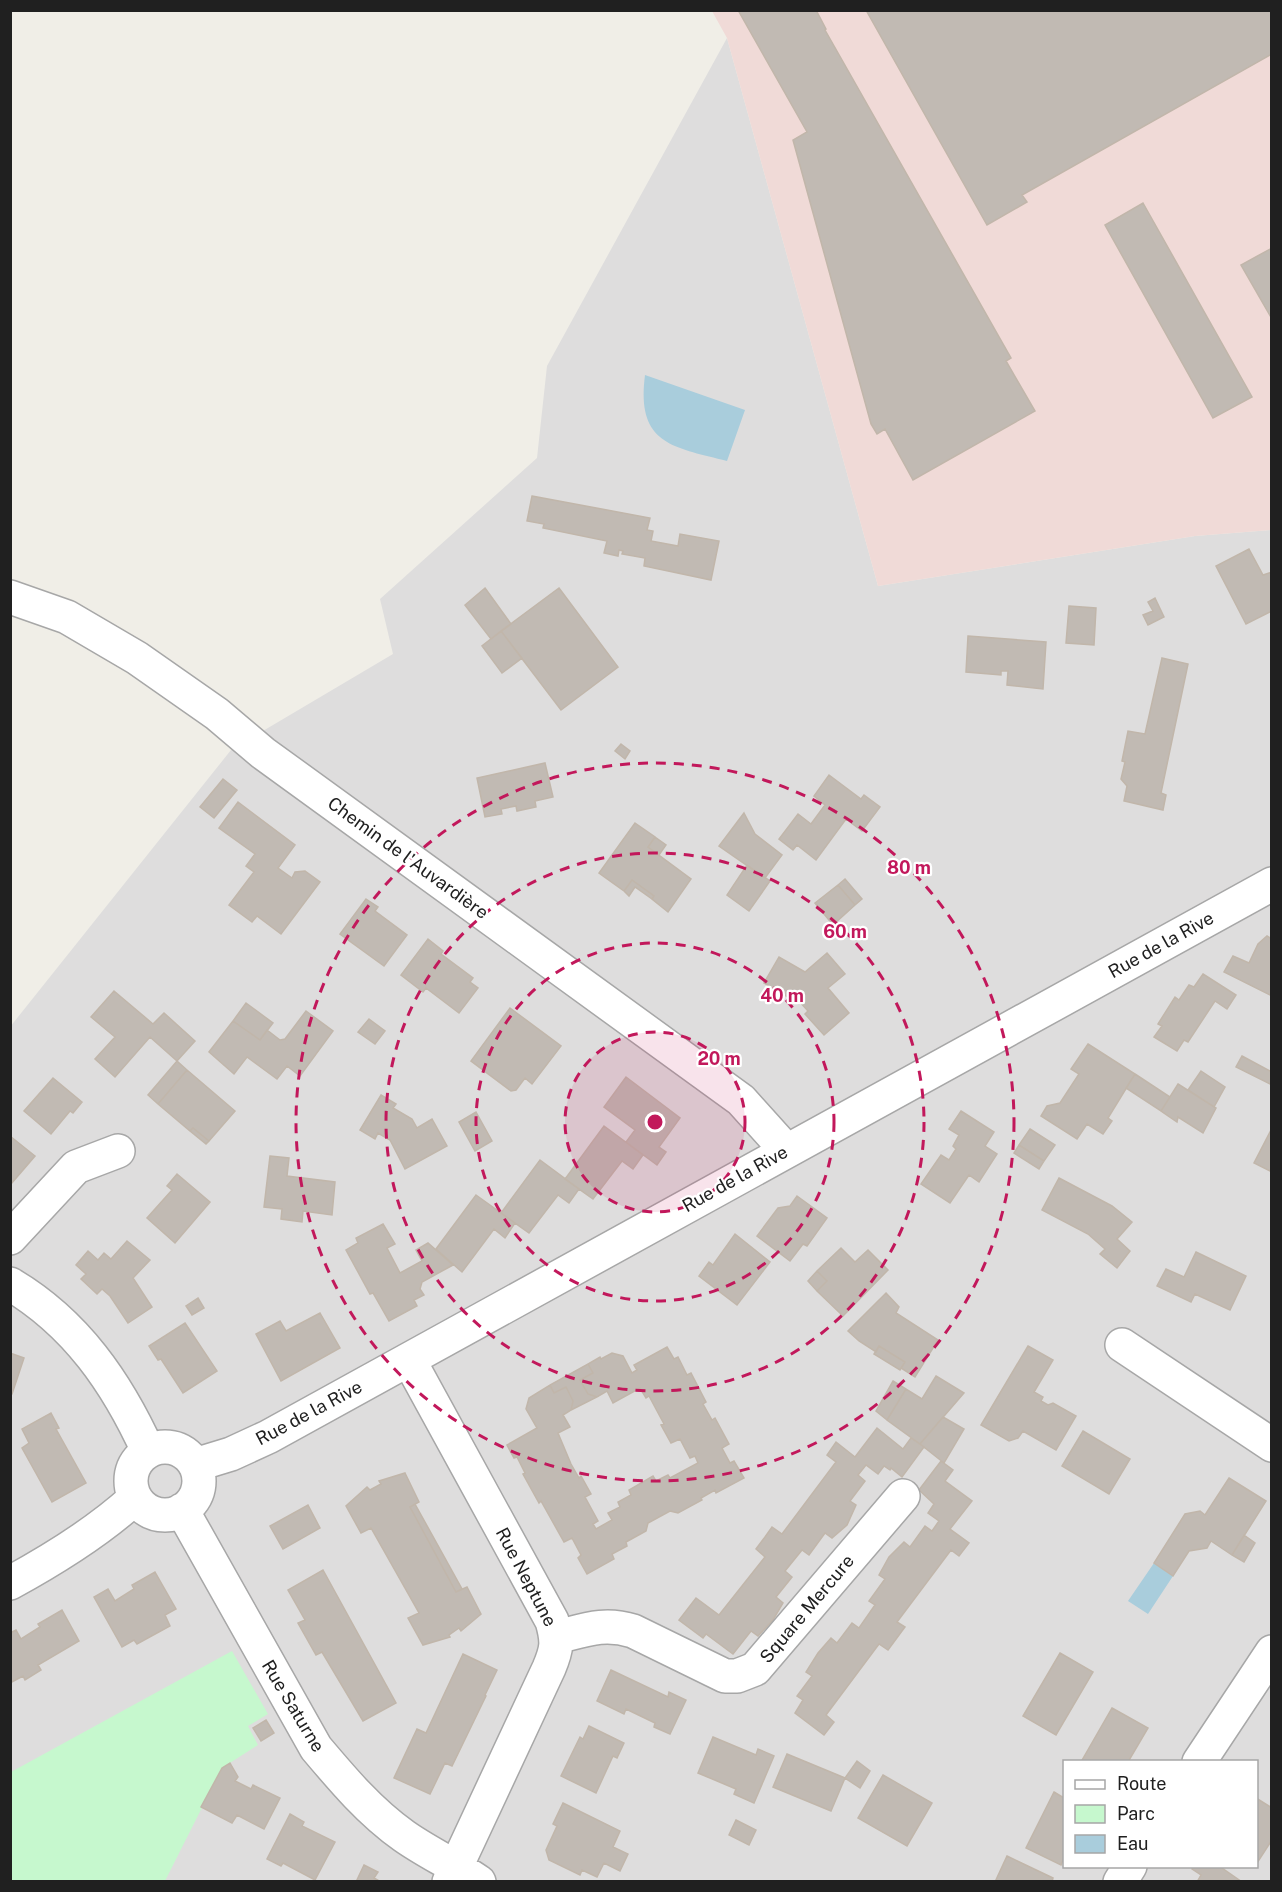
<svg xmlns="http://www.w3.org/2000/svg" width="1282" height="1892" viewBox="0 0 1282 1892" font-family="'Public Sans',sans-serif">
<rect width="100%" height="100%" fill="#f0eee7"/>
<path fill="#dedddd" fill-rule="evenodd" d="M 727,38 L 878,586 L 1195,536 L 1271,530 L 1271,1881 L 11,1881 L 10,1027 L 231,750 L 393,654 L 380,599 L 537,458 L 547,366 ZM 1064,1762 L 1256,1762 L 1256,1866 L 1064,1866 Z"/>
<path fill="#f0dad7" d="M 712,11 L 1271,11 L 1271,530 L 1195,536 L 878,586 L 727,38 Z"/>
<path fill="#c6f8ce" d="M 232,1651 L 268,1714 L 248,1726 L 258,1745 L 222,1768 L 165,1881 L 11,1882 L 11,1772 Z"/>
<path fill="#a9cddc" d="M 645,375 L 745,410 L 727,461 C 672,447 636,444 645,375 Z
M 1154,1563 L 1173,1576 L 1148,1614 L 1128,1601 Z"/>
<path fill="#c1bab3" stroke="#c1b6aa" stroke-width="1.5" d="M 738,10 L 816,10 L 826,29 L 825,30 L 1011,358 L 1006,361 L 1035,411 L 913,480 L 885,429 L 877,434 L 871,424 L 793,140 L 807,132 Z
M 866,10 L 1272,10 L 1272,54 L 1022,195 L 1027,202 L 987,225 Z
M 1143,203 L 1252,397 L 1213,418 L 1105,225 Z
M 1272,248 L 1272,319 L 1241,265 Z
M 532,496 L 650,518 L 647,530 L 653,531 L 651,541 L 678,546 L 680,534 L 719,541 L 711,580 L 644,566 L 645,558 L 622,554 L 623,551 L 619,550 L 618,556 L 604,553 L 607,541 L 543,528 L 544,524 L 527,521 Z
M 1249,549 L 1263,575 L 1272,572 L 1272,611 L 1246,624 L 1216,566 Z
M 485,588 L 511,624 L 491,639 L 465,605 Z
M 559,588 L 618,667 L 561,710 L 501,631 Z
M 1155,598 L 1164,617 L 1148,625 L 1143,615 L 1153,611 L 1148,602 Z
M 1069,606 L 1096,608 L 1094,645 L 1066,643 Z
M 501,631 L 522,658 L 502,673 L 482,646 Z
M 968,636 L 1046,642 L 1043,689 L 1007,685 L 1008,671 L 1001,671 L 1001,675 L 966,672 Z
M 1162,658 L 1188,664 L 1161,793 L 1166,795 L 1163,810 L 1124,801 L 1127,786 L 1121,779 L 1125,762 L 1122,761 L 1128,731 L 1145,734 Z
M 621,744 L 630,751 L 625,759 L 615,751 Z
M 545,763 L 553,797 L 535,801 L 536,807 L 517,811 L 516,806 L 501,809 L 502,814 L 485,817 L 477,778 Z
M 829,775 L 861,799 L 864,795 L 880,807 L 862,831 L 846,819 L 816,860 L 797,845 L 793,850 L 779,839 L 798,814 L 811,824 L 825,805 L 814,796 Z
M 223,779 L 237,790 L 214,818 L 200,807 Z
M 238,802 L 295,845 L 278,868 L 292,878 L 295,872 L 305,871 L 320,882 L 281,934 L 257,916 L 252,922 L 229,905 L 254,872 L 246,866 L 255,854 L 219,828 Z
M 744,813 L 755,834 L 782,855 L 765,878 L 719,846 Z
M 635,823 L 655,837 L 648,847 L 691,879 L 668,912 L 652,899 L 654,896 L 632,880 L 624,891 L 599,873 Z
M 655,837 L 666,845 L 659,855 L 648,847 Z
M 747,865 L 770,881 L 749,911 L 727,895 Z
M 845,879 L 862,899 L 855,905 L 838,885 Z
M 632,880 L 654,896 L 652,899 L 635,887 L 629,896 L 624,891 Z
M 838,885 L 855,905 L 833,925 L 815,903 Z
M 366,899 L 378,907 L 375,911 L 407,935 L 384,966 L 340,934 Z
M 1267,936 L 1272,939 L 1272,996 L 1224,972 L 1233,956 L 1249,963 L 1258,944 Z
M 428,939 L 443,951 L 441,954 L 473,978 L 470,982 L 478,988 L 459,1013 L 426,988 L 423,992 L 401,975 Z
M 827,953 L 845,974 L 828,988 L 849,1013 L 824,1035 L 805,1014 L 808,1011 L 799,1001 L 798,1003 L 764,983 L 779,957 L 805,972 Z
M 1203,974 L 1236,995 L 1227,1009 L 1215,1001 L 1188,1042 L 1184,1040 L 1177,1051 L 1154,1037 L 1162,1026 L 1158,1024 L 1175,997 L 1179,1000 L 1189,985 L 1194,987 Z
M 114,991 L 153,1024 L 164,1013 L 195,1041 L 177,1061 L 150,1037 L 115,1077 L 95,1059 L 115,1037 L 91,1017 Z
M 246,1003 L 273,1023 L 260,1040 L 233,1021 Z
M 510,1008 L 561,1046 L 532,1084 L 525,1078 L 516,1090 L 511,1091 L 471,1061 Z
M 306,1011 L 333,1031 L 300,1076 L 287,1066 L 277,1079 L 247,1057 L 234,1074 L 209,1052 L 233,1021 L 260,1040 L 267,1030 L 280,1040 L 285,1039 Z
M 369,1019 L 385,1031 L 375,1044 L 358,1032 Z
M 1088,1044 L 1135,1074 L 1108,1118 L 1112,1121 L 1103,1134 L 1087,1124 L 1077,1139 L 1041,1116 L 1047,1106 L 1060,1103 L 1079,1074 L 1071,1069 Z
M 1242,1056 L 1272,1072 L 1272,1085 L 1236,1067 Z
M 177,1061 L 187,1070 L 158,1104 L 148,1095 Z
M 187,1070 L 235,1111 L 209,1141 L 193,1128 L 190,1131 L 158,1104 Z
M 1201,1071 L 1225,1087 L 1214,1107 L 1188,1090 Z
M 1135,1074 L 1170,1097 L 1161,1111 L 1126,1088 Z
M 626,1077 L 680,1118 L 659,1147 L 666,1152 L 657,1165 L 626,1142 L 635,1130 L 604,1107 Z
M 53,1078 L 82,1102 L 73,1113 L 70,1111 L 51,1134 L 24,1111 Z
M 1178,1084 L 1216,1108 L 1203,1133 L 1178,1117 L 1177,1122 L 1161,1111 Z
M 381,1095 L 396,1104 L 393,1108 L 412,1119 L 417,1128 L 432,1119 L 447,1146 L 405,1169 L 390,1140 L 378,1133 L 375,1139 L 360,1130 Z
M 961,1111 L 994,1132 L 985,1146 L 997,1154 L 979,1182 L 969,1175 L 950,1203 L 921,1184 L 941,1155 L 949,1160 L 956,1149 L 953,1146 L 959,1135 L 949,1129 Z
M 476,1112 L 492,1141 L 475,1151 L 459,1122 Z
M 604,1126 L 643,1155 L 633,1169 L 622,1161 L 593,1199 L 565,1179 Z
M 193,1128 L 209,1141 L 206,1144 L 190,1131 Z
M 1272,1128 L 1272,1167 L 1270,1171 L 1254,1163 Z
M 1030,1129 L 1055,1145 L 1044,1161 L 1019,1145 Z
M 10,1136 L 35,1156 L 11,1184 L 10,1184 Z
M 1019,1145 L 1044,1161 L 1039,1169 L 1014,1153 Z
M 270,1156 L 289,1158 L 287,1176 L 335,1182 L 332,1215 L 303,1211 L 302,1222 L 281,1219 L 282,1209 L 264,1207 Z
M 540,1160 L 579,1189 L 569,1203 L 558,1195 L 529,1233 L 501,1213 Z
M 177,1174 L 210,1202 L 175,1243 L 147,1218 L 172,1190 L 167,1186 Z
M 1059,1178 L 1112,1206 L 1132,1222 L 1117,1239 L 1130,1251 L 1117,1268 L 1100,1254 L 1105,1249 L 1088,1234 L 1042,1210 Z
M 476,1195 L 515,1223 L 505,1238 L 494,1229 L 462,1272 L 436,1249 Z
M 797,1196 L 827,1218 L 807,1246 L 803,1244 L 790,1261 L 757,1236 L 778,1208 L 790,1206 Z
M 383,1224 L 395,1244 L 387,1248 L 400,1273 L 422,1261 L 416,1250 L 428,1243 L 453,1265 L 422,1282 L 420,1289 L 424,1295 L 414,1300 L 417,1306 L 389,1321 L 373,1293 L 370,1294 L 346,1250 L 358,1243 L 356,1238 Z
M 735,1234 L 770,1262 L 737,1305 L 699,1276 L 709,1262 L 713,1265 Z
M 127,1241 L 150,1260 L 133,1278 L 152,1307 L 128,1323 L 110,1296 L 102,1289 L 97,1294 L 81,1279 L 86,1274 L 76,1265 L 88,1251 L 98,1260 L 104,1253 L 111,1259 Z
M 841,1248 L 855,1262 L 868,1250 L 888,1270 L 843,1316 L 817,1291 L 827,1281 L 817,1271 Z
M 1196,1252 L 1246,1276 L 1230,1310 L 1195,1294 L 1191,1302 L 1157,1286 L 1166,1269 L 1184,1277 Z
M 817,1271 L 827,1281 L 817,1291 L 808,1281 Z
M 886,1293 L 899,1307 L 896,1313 L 938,1340 L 915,1377 L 901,1368 L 905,1362 L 879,1346 L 876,1352 L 859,1341 L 848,1331 Z
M 198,1298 L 204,1308 L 192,1315 L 186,1306 Z
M 320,1313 L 340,1348 L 281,1381 L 256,1334 L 280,1321 L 286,1331 Z
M 185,1323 L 217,1371 L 183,1393 L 161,1359 L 158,1360 L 149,1346 Z
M 879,1346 L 905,1362 L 900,1370 L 874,1354 Z
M 1028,1346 L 1053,1360 L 1034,1392 L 1043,1397 L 1041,1401 L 1048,1405 L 1053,1403 L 1076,1416 L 1056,1450 L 1023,1431 L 1018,1438 L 1009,1441 L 981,1425 Z
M 667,1347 L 674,1359 L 678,1357 L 687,1375 L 691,1373 L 706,1402 L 703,1404 L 712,1420 L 715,1418 L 729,1444 L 722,1448 L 730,1463 L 734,1461 L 744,1478 L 716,1493 L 715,1490 L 701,1498 L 702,1500 L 678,1513 L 670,1511 L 648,1523 L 646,1531 L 626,1542 L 627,1546 L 612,1554 L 614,1559 L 587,1574 L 578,1558 L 581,1555 L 572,1538 L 564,1542 L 541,1501 L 539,1503 L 523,1474 L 525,1473 L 517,1457 L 514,1458 L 507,1445 L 537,1428 L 526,1409 L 529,1398 L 550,1385 L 554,1393 L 566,1387 L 573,1401 L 571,1410 L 563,1415 L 570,1427 L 558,1433 L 571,1464 L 579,1478 L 581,1476 L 591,1494 L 585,1497 L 598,1521 L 593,1524 L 596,1529 L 612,1520 L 608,1513 L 620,1507 L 618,1502 L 631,1495 L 629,1490 L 653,1476 L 656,1481 L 668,1475 L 670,1478 L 698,1463 L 695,1456 L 690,1458 L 680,1439 L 671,1443 L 661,1425 L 664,1424 L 649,1396 L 646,1398 L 640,1388 L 613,1403 L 607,1391 L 597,1397 L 588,1394 L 580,1380 L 593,1373 L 588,1364 L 600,1357 L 601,1359 L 612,1353 L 623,1356 L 632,1373 L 637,1370 L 634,1365 Z
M 10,1353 L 24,1358 L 12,1394 L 10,1394 Z
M 588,1364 L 593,1373 L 580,1380 L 588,1394 L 597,1397 L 571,1410 L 573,1401 L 566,1387 L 554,1393 L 550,1385 Z
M 936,1376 L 964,1393 L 920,1444 L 887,1420 L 906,1389 L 922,1399 Z
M 893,1381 L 906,1389 L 887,1420 L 876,1411 Z
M 51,1413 L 59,1428 L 56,1429 L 86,1483 L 52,1502 L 22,1448 L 29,1443 L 22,1429 Z
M 943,1417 L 964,1429 L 944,1463 L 920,1444 Z
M 877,1428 L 903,1449 L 911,1438 L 924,1447 L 902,1477 L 891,1468 L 890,1470 L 884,1466 L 878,1474 L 866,1465 L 858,1475 L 865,1481 L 850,1501 L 856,1505 L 847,1525 L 832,1538 L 825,1533 L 809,1555 L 802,1550 L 785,1571 L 792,1577 L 776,1597 L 783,1603 L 773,1620 L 758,1636 L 751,1631 L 733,1654 L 706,1634 L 703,1638 L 679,1620 L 696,1598 L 719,1615 L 765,1557 L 756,1549 L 765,1537 L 772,1527 L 782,1534 L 836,1462 L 827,1455 L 836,1442 L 855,1457 Z
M 1083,1431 L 1130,1459 L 1109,1494 L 1062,1466 Z
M 941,1461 L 953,1470 L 945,1481 L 972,1501 L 950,1529 L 969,1543 L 959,1556 L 951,1550 L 897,1622 L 905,1627 L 888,1650 L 879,1644 L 826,1715 L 834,1722 L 824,1735 L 795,1713 L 803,1700 L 797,1696 L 812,1676 L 806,1672 L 818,1653 L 831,1638 L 837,1643 L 852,1623 L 859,1628 L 875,1605 L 869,1601 L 885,1579 L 879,1575 L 889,1557 L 904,1542 L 910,1547 L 925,1526 L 932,1531 L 939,1521 L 928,1513 L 934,1504 L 919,1490 Z
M 405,1473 L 419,1502 L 410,1507 L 456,1592 L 467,1587 L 481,1614 L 461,1631 L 459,1628 L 449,1635 L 450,1637 L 423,1645 L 408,1618 L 419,1613 L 371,1528 L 361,1533 L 346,1506 L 367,1487 L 370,1490 L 381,1484 L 379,1481 Z
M 1229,1478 L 1266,1501 L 1232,1555 L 1211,1541 L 1207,1548 L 1189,1551 L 1173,1576 L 1154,1563 L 1185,1514 L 1200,1511 L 1205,1515 Z
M 415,1504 L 462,1589 L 456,1592 L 410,1507 Z
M 308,1505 L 320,1528 L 283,1549 L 270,1526 Z
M 1244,1535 L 1255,1543 L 1244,1562 L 1232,1555 Z
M 323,1570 L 396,1703 L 363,1721 L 322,1652 L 316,1655 L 298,1623 L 305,1620 L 288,1590 Z
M 155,1572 L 176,1609 L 165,1615 L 170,1626 L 137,1644 L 134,1640 L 122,1647 L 94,1597 L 108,1589 L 115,1601 L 134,1589 L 132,1585 Z
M 62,1610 L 79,1641 L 38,1665 L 41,1670 L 25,1680 L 23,1676 L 10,1683 L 10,1633 L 16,1630 L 21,1639 L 40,1627 L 38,1624 Z
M 1060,1653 L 1093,1672 L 1056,1735 L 1023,1716 Z
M 463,1654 L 497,1670 L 485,1695 L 486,1696 L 452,1766 L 445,1763 L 430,1794 L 394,1778 L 417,1729 L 426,1733 Z
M 611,1670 L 668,1697 L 669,1692 L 686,1700 L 670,1734 L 654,1727 L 655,1723 L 626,1709 L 624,1714 L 597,1701 Z
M 1112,1708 L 1148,1728 L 1128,1762 L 1081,1762 Z
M 266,1720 L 274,1733 L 261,1741 L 253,1728 Z
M 589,1726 L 624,1743 L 617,1758 L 613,1756 L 596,1793 L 561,1776 L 580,1737 L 583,1739 Z
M 713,1737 L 756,1755 L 758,1749 L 774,1756 L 754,1803 L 734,1794 L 736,1789 L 698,1773 Z
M 787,1754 L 845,1778 L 831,1811 L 773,1787 Z
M 857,1761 L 870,1771 L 860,1788 L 845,1778 Z
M 230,1763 L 238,1777 L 235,1781 L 251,1789 L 253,1785 L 280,1798 L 264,1829 L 237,1815 L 232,1823 L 201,1807 L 222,1768 Z
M 883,1775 L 932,1803 L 907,1846 L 858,1818 Z
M 1054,1792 L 1064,1798 L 1064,1857 L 1061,1865 L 1026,1848 Z
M 1256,1798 L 1272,1808 L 1272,1840 L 1257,1863 Z
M 563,1803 L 620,1831 L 613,1847 L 628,1854 L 620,1871 L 604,1863 L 597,1877 L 582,1870 L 580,1875 L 549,1860 L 546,1850 L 557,1826 L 553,1824 Z
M 290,1814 L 304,1822 L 302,1826 L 335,1842 L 315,1880 L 283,1863 L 281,1866 L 267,1859 Z
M 736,1820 L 756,1830 L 749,1845 L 729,1835 Z
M 1007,1856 L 1053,1878 L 1052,1882 L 995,1882 Z
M 364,1865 L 378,1872 L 374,1878 L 381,1882 L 356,1882 Z
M 1193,1866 L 1219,1866 L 1242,1882 L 1197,1882 L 1201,1875 L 1192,1869 Z"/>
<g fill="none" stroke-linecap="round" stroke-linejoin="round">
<g stroke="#a7a7a7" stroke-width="36">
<path id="minor" d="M 10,597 L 67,617 L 137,658 L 217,714 L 263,753 L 741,1100 L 777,1140 L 784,1152
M 10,1238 L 76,1167 L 118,1151
M 10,1284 C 76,1323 117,1383 148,1451
M 1122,1345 L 1272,1445
M 409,1360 L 552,1621 C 558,1642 557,1649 549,1668 L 449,1882
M131 1481a34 34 0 1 1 68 0a34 34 0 1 1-68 0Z
M 195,1465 L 231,1454 L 268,1437 L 1272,884
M 182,1510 L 316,1748 C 343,1780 370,1812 404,1836 C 428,1853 455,1865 479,1882
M 10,1583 C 54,1559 98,1532 135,1498
M 557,1637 C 585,1630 604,1622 633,1631 L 725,1676 L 737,1676 L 755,1669 L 903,1496
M 1199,1762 L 1272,1652
M 1120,1882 L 1130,1866"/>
</g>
<use href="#minor" stroke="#fff" stroke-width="33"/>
</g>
<circle cx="655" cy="1122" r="90" fill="#c2185b" fill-opacity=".12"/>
<g fill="none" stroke="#c2185b" stroke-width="3" stroke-dasharray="10 8">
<circle cx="655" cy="1122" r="90"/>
<circle cx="655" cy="1122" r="179"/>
<circle cx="655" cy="1122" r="269"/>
<circle cx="655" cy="1122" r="359"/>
</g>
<g text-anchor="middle" stroke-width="4.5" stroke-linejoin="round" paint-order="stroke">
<g font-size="18" fill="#202020" stroke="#fff">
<text transform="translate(408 858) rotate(36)" y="6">Chemin de l'Auvardière</text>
<text transform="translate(1161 945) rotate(-29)" y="6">Rue de la Rive</text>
<text transform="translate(735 1179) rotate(-29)" y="6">Rue de la Rive</text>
<text transform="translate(309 1413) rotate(-28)" y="6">Rue de la Rive</text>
<text transform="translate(526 1577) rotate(62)" y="6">Rue Neptune</text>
<text transform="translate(807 1609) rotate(-50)" y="6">Square Mercure</text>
<text transform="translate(293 1706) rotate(59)" y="6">Rue Saturne</text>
</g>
</g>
<circle cx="655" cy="1122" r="9" fill="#c2185b" stroke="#fff" stroke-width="3"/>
<g font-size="18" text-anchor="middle" font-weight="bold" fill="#c2185b" stroke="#fff" stroke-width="4.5" stroke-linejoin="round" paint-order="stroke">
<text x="909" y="874">80 m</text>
<text x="845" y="938">60 m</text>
<text x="782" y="1002">40 m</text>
<text x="719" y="1065">20 m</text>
</g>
<rect width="1282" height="1892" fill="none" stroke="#202020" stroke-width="24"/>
<rect x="1063" y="1760" width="195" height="108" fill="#ffffff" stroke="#a6a6a6" stroke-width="1.5"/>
<rect x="1075" y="1780" width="30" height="9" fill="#ffffff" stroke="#a6a6a6" stroke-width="1.5"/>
<text x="1117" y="1790" font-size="18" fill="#202020">Route</text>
<rect x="1075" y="1805" width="30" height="18" fill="#c6f8ce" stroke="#a6a6a6" stroke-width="1.5"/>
<text x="1117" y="1820" font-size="18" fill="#202020">Parc</text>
<rect x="1075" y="1835" width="30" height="18" fill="#a9cddc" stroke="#a6a6a6" stroke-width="1.5"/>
<text x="1117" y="1850" font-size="18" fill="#202020">Eau</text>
</svg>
